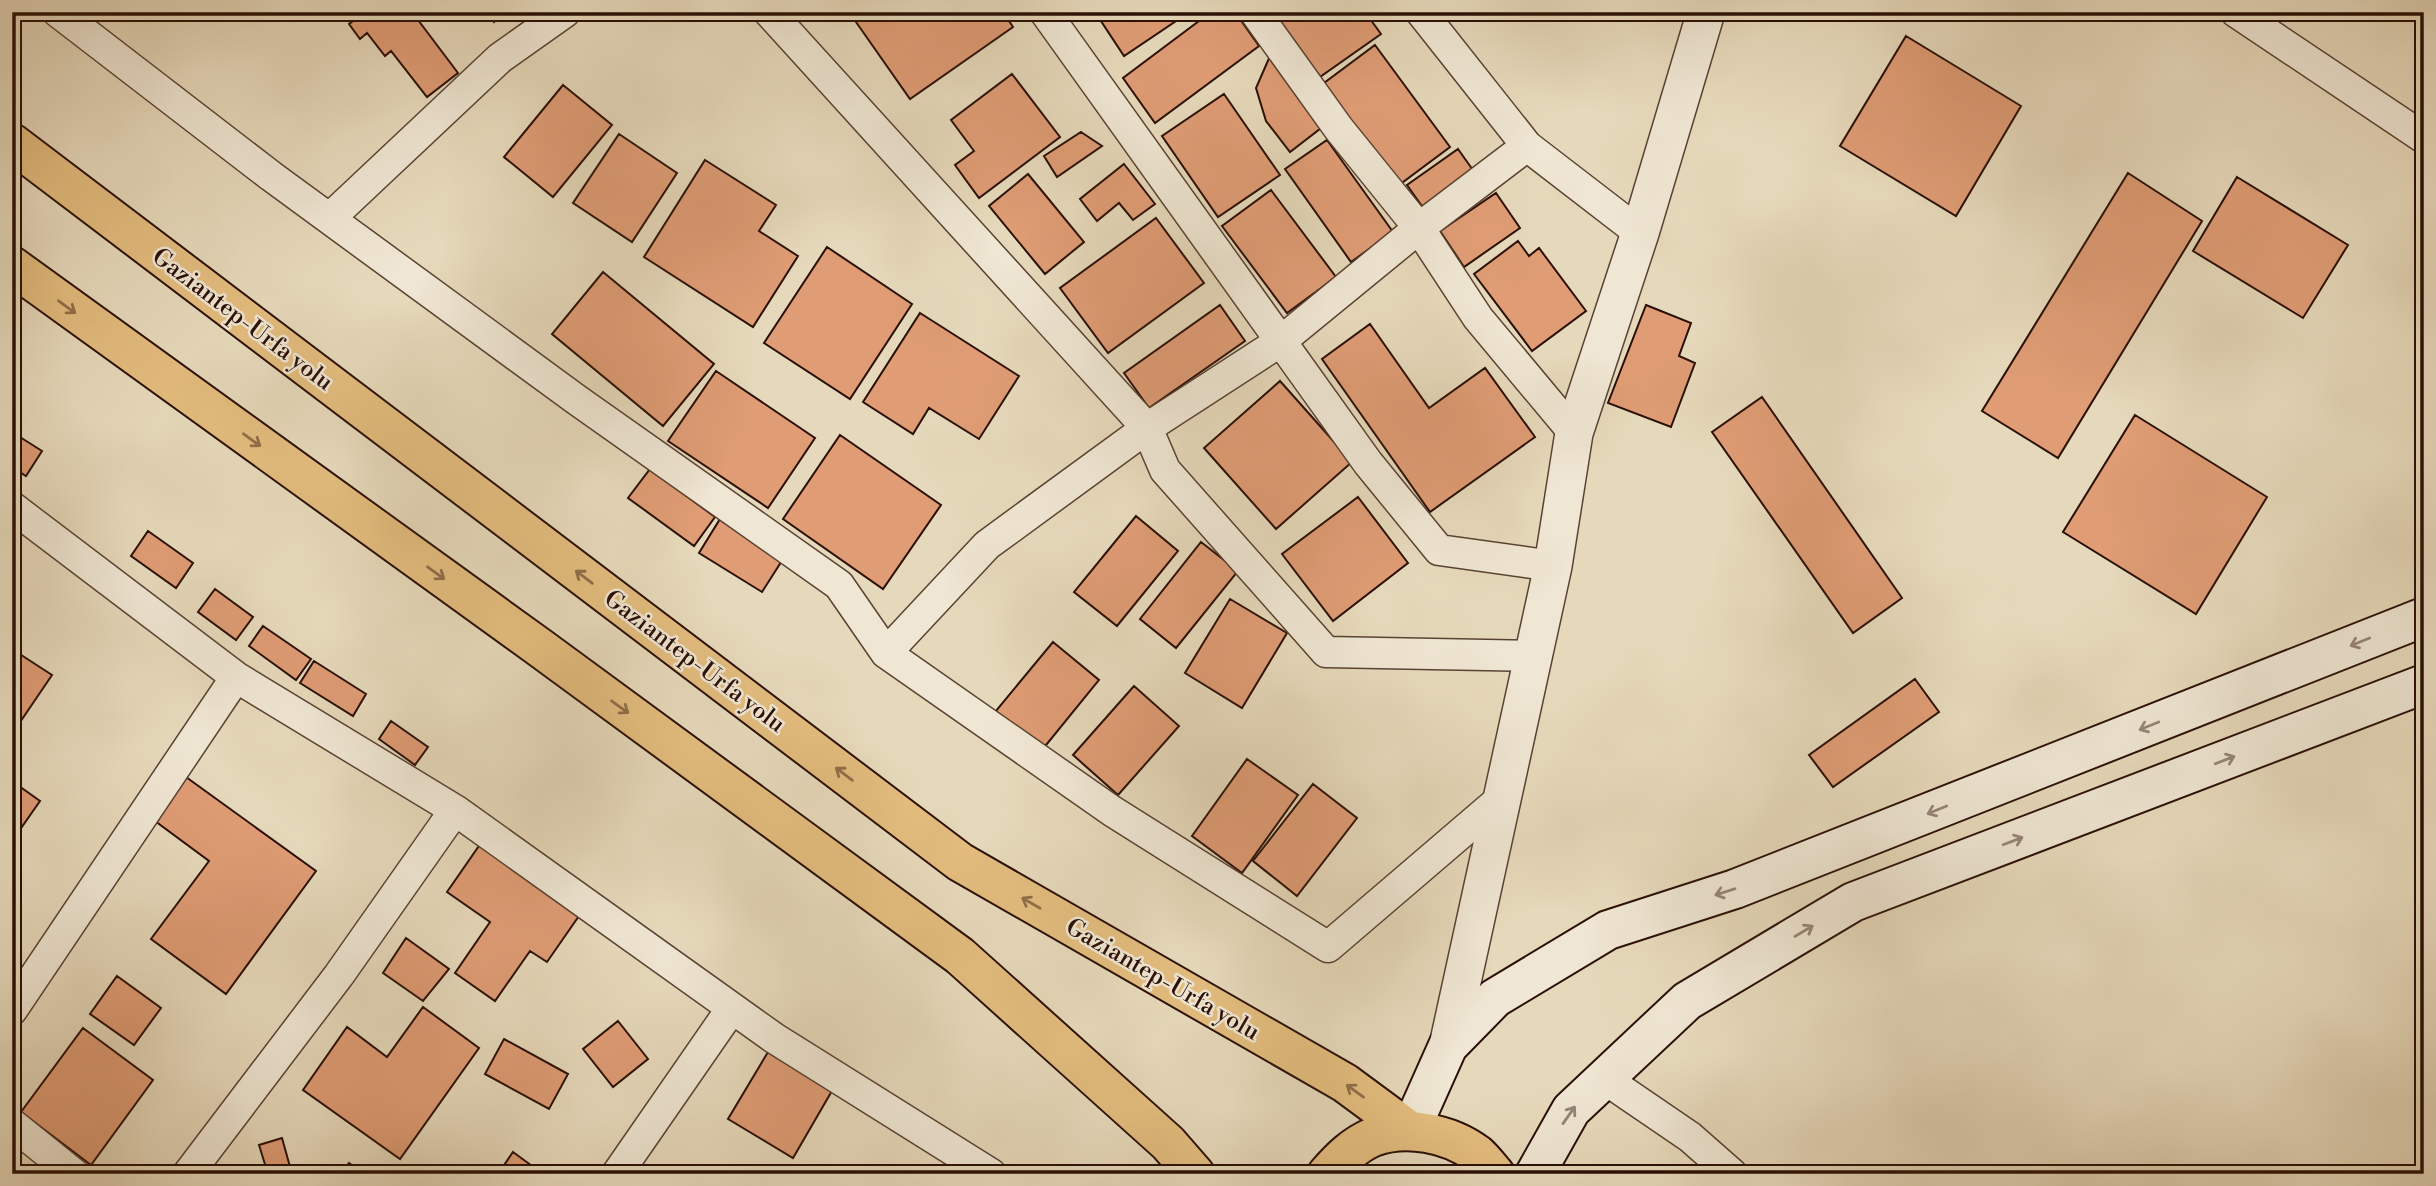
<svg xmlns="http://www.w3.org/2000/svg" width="2436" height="1186" viewBox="0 0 2436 1186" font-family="'Libre Bodoni',serif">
<rect width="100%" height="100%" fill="#e6d9bb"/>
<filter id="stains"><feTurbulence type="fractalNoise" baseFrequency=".00286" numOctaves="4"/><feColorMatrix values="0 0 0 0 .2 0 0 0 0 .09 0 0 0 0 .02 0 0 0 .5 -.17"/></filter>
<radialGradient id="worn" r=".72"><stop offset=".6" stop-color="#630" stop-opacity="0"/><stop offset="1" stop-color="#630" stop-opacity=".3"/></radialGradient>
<path fill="#df9c75" stroke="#2a0f06" stroke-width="2" d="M 365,12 L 412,12 L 458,73 L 427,97 L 391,51 L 385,56 L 367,33 L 360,39 L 349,24 Z
M 488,12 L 507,12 L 494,22 Z
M 869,12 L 1003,12 L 1013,27 L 910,99 L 856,22 Z
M 1095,12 L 1188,12 L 1188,13 L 1124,56 Z
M 1211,12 L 1235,12 L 1259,46 L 1155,123 L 1123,78 Z
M 1284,12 L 1365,12 L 1381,34 L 1317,79 L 1274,20 Z
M 1906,36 L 2021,106 L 1956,216 L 1840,146 Z
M 1375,45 L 1450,147 L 1395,188 L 1320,86 Z
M 1270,56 L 1325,125 L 1290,152 L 1266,121 L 1256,88 Z
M 1012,74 L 1060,137 L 979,198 L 955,165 L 974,151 L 951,120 Z
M 563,85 L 612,125 L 553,197 L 504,157 Z
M 1224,94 L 1280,175 L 1218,217 L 1162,136 Z
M 1081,132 L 1102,146 L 1057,177 L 1044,156 Z
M 619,134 L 677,173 L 632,242 L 573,203 Z
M 1327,140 L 1393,232 L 1351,262 L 1285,169 Z
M 1458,149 L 1475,173 L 1424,209 L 1407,185 Z
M 705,160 L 776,205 L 759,231 L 798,256 L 753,327 L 644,257 Z
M 1124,164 L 1155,204 L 1133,220 L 1119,203 L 1097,221 L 1080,199 Z
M 2128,173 L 2202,221 L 2058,458 L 1982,411 Z
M 1028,174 L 1084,242 L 1045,274 L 989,206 Z
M 2237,177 L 2348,245 L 2303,318 L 2193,251 Z
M 1271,190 L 1336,277 L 1287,313 L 1222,226 Z
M 1496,193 L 1520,228 L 1464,267 L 1440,231 Z
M 1156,218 L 1204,283 L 1108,353 L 1060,288 Z
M 1518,241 L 1529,256 L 1539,248 L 1586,311 L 1532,351 L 1474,274 Z
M 827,247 L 912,304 L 850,399 L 764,343 Z
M 603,272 L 714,364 L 663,426 L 552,334 Z
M 1220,305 L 1245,341 L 1149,408 L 1124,373 Z
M 1646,305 L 1691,323 L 1679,356 L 1695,363 L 1671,427 L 1608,403 Z
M 920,313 L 1019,376 L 979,439 L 929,408 L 913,434 L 863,402 Z
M 1370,324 L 1429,408 L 1485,368 L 1535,437 L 1430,512 L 1322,359 Z
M 716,371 L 815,438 L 768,508 L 668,441 Z
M 1280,381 L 1352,462 L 1276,529 L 1204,448 Z
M 1762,397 L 1902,598 L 1853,633 L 1712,432 Z
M 2135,415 L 2267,497 L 2196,614 L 2063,532 Z
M 12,432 L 42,451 L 26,476 L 12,467 Z
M 840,435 L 941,505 L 883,589 L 783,519 Z
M 650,469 L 715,517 L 694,546 L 628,498 Z
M 1358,497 L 1408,563 L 1333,621 L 1282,554 Z
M 1136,516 L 1178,551 L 1117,626 L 1074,592 Z
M 720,519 L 783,559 L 762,592 L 699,553 Z
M 148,531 L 193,563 L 176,588 L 131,556 Z
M 1201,542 L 1238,571 L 1176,648 L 1140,619 Z
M 215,589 L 253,617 L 236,640 L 198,612 Z
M 1230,599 L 1287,633 L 1242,708 L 1185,673 Z
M 263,626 L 311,659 L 296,680 L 249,646 Z
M 1053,642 L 1099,680 L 1042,750 L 995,712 Z
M 12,649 L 52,675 L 12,734 Z
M 314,661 L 366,694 L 353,716 L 300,683 Z
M 1915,679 L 1939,712 L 1833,787 L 1809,755 Z
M 1134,686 L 1179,726 L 1118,795 L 1073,755 Z
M 391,721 L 428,747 L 415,765 L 379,739 Z
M 1247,759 L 1298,795 L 1242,873 L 1192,836 Z
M 186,777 L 316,871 L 226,994 L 151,939 L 209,861 L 155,821 Z
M 12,781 L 40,801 L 12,841 Z
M 1313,784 L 1357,818 L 1297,896 L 1253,861 Z
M 481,843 L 581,913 L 547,962 L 530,951 L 495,1001 L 455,973 L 490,922 L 447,892 Z
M 406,938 L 449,969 L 423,1001 L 383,973 Z
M 117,976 L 161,1008 L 134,1045 L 90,1014 Z
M 423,1007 L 479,1048 L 400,1159 L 303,1090 L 347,1027 L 387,1057 Z
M 618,1021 L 648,1059 L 613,1087 L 583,1049 Z
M 83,1028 L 153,1080 L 91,1165 L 21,1112 Z
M 504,1039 L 568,1074 L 549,1109 L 485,1074 Z
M 768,1052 L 833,1089 L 793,1158 L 728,1119 Z
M 282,1138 L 292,1174 L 268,1174 L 259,1145 Z
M 513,1152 L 543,1174 L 498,1174 Z
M 349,1163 L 365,1174 L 341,1174 Z"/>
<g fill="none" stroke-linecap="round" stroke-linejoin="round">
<g stroke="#594233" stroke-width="33">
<path id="minor" d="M 58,12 L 271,176 L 577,400 L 839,585 L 886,653 L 1112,811 L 1328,947 L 1502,798
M 769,12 L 1147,428 L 1165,470 L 1326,652 L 1533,656
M 1045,12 L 1368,463 L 1439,550 L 1553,566
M 1255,12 L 1339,129 L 1419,228 L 1478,318 L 1574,433
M 1421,12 L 1527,146 L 1640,233
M 2236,12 L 2424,138
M 330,218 L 500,58 L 565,12
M 12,507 L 236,677 L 455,810 L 774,1038 L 991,1174
M 886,653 L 987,545 L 1147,428 L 1281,341 L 1419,228 L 1527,146
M 12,1010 L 236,677
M 1605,1079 L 1690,1137 L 1732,1174
M 12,1124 L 74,1174
M 188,1174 L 339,975 L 455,810
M 617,1174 L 732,1008"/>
</g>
<g stroke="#594233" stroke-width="40">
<path id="tertiary" d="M 1448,1046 L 1553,566 L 1574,433 L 1640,233 L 1706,12"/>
</g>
<g stroke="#2a0f06" stroke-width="42">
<path id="secondary" d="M 1410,1131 L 1448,1046 L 1495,998 L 1608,930 L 1735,889 L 2424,617
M 1535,1174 L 1571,1110 L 1687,1001 L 1853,902 L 2424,684"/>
</g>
<g stroke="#2a0f06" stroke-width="42">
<path id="trunk" d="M 12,143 L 960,862 L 1345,1083 L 1410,1131
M 12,266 L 539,647 L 960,956 L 1168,1143 L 1195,1174
M 1327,1174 C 1340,1159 1354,1145 1373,1137 C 1406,1125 1449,1133 1477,1154 C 1483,1159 1489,1167 1495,1174"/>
</g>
<use href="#minor" stroke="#efe6d3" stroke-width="30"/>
<use href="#tertiary" stroke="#efe6d3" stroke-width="37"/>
<use href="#secondary" stroke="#efe6d3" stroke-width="38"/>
<use href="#trunk" stroke="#e3bc7e" stroke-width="38"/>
</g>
<defs><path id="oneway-shaft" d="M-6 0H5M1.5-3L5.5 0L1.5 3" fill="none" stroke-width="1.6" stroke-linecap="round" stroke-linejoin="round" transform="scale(1.75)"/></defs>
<g stroke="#906e48">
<use href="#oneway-shaft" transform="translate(67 307) rotate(36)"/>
<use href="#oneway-shaft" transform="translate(252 440) rotate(36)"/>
<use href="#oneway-shaft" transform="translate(436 573) rotate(36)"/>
<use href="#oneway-shaft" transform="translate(584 577) rotate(-143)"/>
<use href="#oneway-shaft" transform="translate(620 707) rotate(36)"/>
<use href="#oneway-shaft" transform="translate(844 774) rotate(-143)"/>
<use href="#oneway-shaft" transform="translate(1031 903) rotate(-150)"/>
<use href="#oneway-shaft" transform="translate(1355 1091) rotate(-144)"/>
</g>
<g stroke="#968577">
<use href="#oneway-shaft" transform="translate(2360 642) rotate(158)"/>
<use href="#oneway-shaft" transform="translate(2149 726) rotate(158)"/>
<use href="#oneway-shaft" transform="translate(2225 760) rotate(-21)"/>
<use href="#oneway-shaft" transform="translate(1937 810) rotate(158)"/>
<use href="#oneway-shaft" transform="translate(2013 841) rotate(-21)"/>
<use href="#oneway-shaft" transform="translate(1725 892) rotate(162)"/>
<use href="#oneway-shaft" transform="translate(1804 931) rotate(-31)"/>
<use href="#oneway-shaft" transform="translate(1569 1115) rotate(-55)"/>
</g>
<g text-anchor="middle" stroke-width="5" stroke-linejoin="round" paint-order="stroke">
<g font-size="24" fill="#2a0f06" stroke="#efe6d3">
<text transform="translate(243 319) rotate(37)" y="8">Gaziantep-Urfa yolu</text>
<text transform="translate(695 661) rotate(37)" y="8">Gaziantep-Urfa yolu</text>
<text transform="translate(1163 979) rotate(30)" y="8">Gaziantep-Urfa yolu</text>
</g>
</g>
<rect width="2436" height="1186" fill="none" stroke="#e6d9bb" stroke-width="42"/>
<rect x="14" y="14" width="2408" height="1158" fill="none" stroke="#2a0f06" stroke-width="3.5"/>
<rect x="21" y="21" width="2394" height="1144" fill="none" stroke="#2a0f06" stroke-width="2"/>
<rect width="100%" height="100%" filter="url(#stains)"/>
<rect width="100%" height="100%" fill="url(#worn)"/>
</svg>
